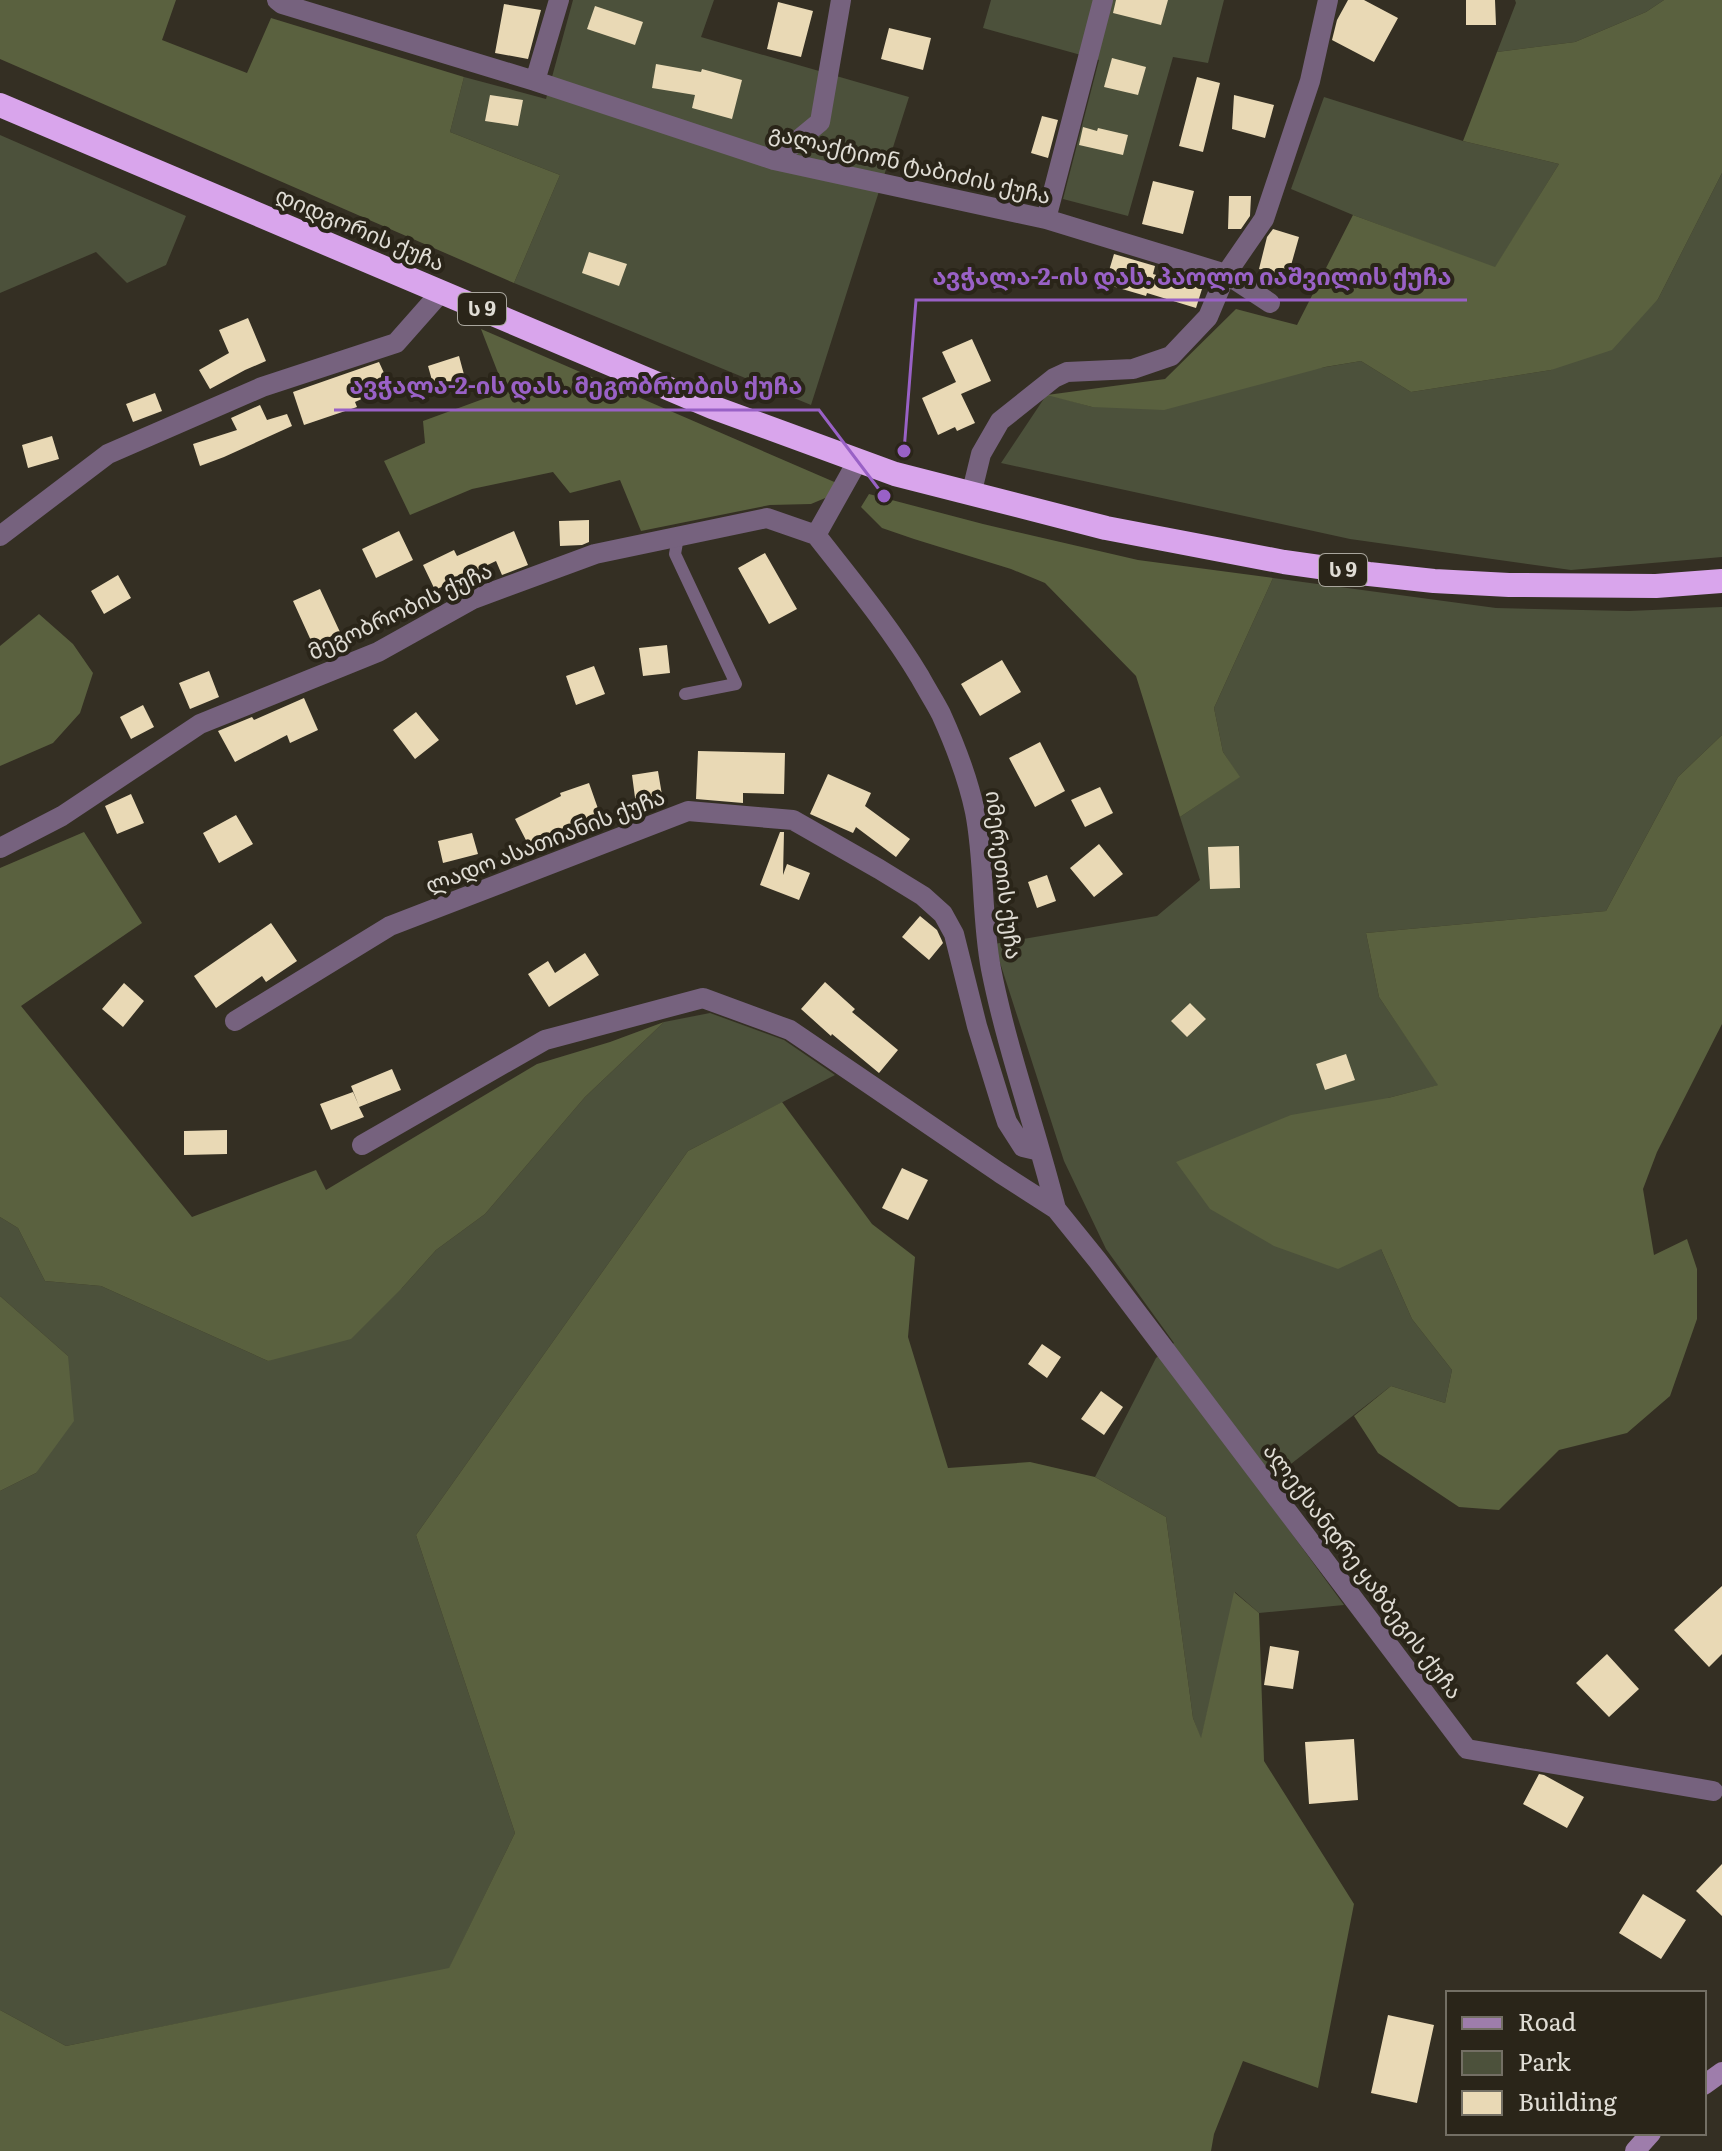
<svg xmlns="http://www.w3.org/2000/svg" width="1722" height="2151" viewBox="0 0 1722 2151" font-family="Literata,'Noto Sans Georgian',serif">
<rect width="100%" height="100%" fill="#342f23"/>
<path fill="#4c513b" d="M 573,0 L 714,0 L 701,37 L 909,97 L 811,405 L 514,283 L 560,175 L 450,132 L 464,77 L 546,99 Z
M 991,0 L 1224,0 L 1208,63 L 1173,57 L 1128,216 L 1063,199 L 1099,60 L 983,28 Z
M 1515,0 L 1664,0 L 1646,12 L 1575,42 L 1497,52 L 1516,3 Z
M 1324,97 L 1463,141 L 1559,164 L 1495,268 L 1353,215 L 1291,189 Z
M 0,135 L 186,216 L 166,265 L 127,283 L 96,252 L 0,293 Z
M 1722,173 L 1722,557 L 1571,570 L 1350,539 L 1001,463 L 1047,394 L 1092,407 L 1361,361 L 1411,392 L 1551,370 L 1658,299 Z
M 1273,578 L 1496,608 L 1629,611 L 1722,607 L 1722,735 L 1678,777 L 1606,911 L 1366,933 L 1379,997 L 1439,1085 L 1388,1098 L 1381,1249 L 1412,1319 L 1452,1370 L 1445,1403 L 1391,1386 L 1278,1474 L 1254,1482 L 1344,1605 L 1259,1613 L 1235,1592 L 1201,1740 L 1193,1718 L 1166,1517 L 1095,1477 L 1156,1358 L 1174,1343 L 1106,1249 L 1064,1161 L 994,944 L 1157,916 L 1200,880 L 1180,817 L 1239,777 L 1223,752 L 1214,708 Z
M 710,1013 L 784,1040 L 835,1075 L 688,1151 L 416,1535 L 515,1833 L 449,1969 L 66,2046 L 0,2010 L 0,1491 L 36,1473 L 68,1356 L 0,1296 L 0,1217 L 18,1228 L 45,1281 L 101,1286 L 268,1361 L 402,1288 L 436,1250 L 485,1214 L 585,1097 L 664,1022 Z"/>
<path fill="#5a613f" d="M 0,0 L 176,0 L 162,40 L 247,73 L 271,18 L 464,77 L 450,132 L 560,175 L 514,283 L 0,59 Z
M 1664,0 L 1722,0 L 1722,173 L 1658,299 L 1612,350 L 1551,370 L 1411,392 L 1361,361 L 1325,367 L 1164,410 L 1092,407 L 1047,395 L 1165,379 L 1236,309 L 1297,325 L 1353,215 L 1495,267 L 1559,164 L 1463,141 L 1497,52 L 1575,42 L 1646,12 Z
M 481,329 L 839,484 L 830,496 L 811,504 L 770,505 L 641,531 L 620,480 L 570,493 L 553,472 L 472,489 L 410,515 L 384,461 L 425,443 L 423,421 L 505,391 Z
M 869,494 L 983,524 L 1138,560 L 1273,578 L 1214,708 L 1223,752 L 1240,777 L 1180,817 L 1136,676 L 1045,583 L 1011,569 L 914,539 L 882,528 L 861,507 Z
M 39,614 L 73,644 L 93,673 L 80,713 L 53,743 L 0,766 L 0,646 Z
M 1722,735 L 1722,1024 L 1657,1152 L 1643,1189 L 1654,1255 L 1687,1239 L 1697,1269 L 1697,1319 L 1670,1396 L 1627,1433 L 1559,1450 L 1499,1510 L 1459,1507 L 1378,1453 L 1354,1416 L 1391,1386 L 1445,1403 L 1452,1370 L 1412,1319 L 1381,1249 L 1338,1269 L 1274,1246 L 1210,1209 L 1176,1162 L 1291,1115 L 1388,1098 L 1438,1085 L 1379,997 L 1366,933 L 1606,911 L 1678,777 Z
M 84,832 L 142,923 L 21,1006 L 192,1217 L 316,1170 L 326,1190 L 537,1064 L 610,1042 L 664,1022 L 585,1097 L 485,1214 L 436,1250 L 402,1288 L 351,1339 L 268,1361 L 101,1286 L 45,1281 L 18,1228 L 0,1217 L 0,868 Z
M 782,1102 L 872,1224 L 915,1257 L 908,1337 L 948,1468 L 1030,1462 L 1095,1477 L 1166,1517 L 1193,1718 L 1201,1738 L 1234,1592 L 1259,1613 L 1264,1761 L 1354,1904 L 1318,2088 L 1243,2061 L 1214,2134 L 1211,2151 L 0,2151 L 0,2010 L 66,2046 L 449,1968 L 515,1833 L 416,1535 L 688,1151 Z
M 0,1296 L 68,1356 L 74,1421 L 36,1473 L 0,1491 Z"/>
<path fill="#e9d9b5" d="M 1116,0 L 1168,0 L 1161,25 L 1113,13 Z
M 1348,0 L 1364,0 L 1398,18 L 1374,62 L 1332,40 L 1337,20 Z
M 1466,0 L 1495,0 L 1496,25 L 1466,25 Z
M 778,2 L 813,11 L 801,57 L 767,49 Z
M 504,4 L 541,10 L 528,59 L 495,53 Z
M 595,6 L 643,22 L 635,45 L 587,29 Z
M 889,28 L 931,38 L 923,70 L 881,59 Z
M 1112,58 L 1146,67 L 1138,95 L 1104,87 Z
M 656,64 L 701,72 L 702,69 L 742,80 L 732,119 L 692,108 L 695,95 L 652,88 Z
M 1197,77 L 1220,83 L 1203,152 L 1179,146 Z
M 490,95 L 523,100 L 518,126 L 485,121 Z
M 1234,95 L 1274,105 L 1265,138 L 1232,129 Z
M 1042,116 L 1058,120 L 1048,158 L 1031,153 Z
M 1083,127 L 1097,131 L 1098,128 L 1128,135 L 1123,155 L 1079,145 Z
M 1153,181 L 1194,191 L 1183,234 L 1142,224 Z
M 1229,196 L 1251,196 L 1250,216 L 1241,229 L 1228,229 Z
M 1273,229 L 1299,237 L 1288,276 L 1259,269 L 1267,237 Z
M 589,252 L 627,264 L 619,286 L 582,273 Z
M 1114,254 L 1155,266 L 1153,274 L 1202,289 L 1196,308 L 1147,293 L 1146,296 L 1105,284 Z
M 248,318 L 266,361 L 245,370 L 210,389 L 199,370 L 229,353 L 219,330 Z
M 972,339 L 991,381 L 961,394 L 975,423 L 957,431 L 955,427 L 938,435 L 922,398 L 956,382 L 942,352 Z
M 459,356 L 466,382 L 435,391 L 428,366 Z
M 379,362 L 390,386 L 355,402 L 357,407 L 304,425 L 293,392 Z
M 155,393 L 162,411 L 133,422 L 126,404 Z
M 260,405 L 267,420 L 287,414 L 292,426 L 224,457 L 200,466 L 193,444 L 237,430 L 231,418 Z
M 52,436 L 59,459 L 28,468 L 22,445 Z
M 589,520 L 589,542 L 582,545 L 560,546 L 559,521 Z
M 399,531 L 413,560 L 376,578 L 362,549 Z
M 514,531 L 528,565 L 502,575 L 496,561 L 435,590 L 423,565 L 454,550 L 457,556 Z
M 765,553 L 797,609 L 769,624 L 738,568 Z
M 118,575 L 131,598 L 104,614 L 91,591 Z
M 320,589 L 340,632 L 313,645 L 293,601 Z
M 667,645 L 670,673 L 643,676 L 639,648 Z
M 1002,660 L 1021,692 L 980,716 L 961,684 Z
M 594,666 L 605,694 L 576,705 L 566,676 Z
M 209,671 L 219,697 L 190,709 L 179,683 Z
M 304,698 L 318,730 L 290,743 L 287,735 L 235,762 L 218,731 L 252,717 L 254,720 Z
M 143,705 L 154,727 L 131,739 L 120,717 Z
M 416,712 L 439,740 L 415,759 L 393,730 Z
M 1040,742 L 1065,791 L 1035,807 L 1009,758 Z
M 698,751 L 785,753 L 784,794 L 743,793 L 743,803 L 696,799 Z
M 658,771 L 663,801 L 636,805 L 632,775 Z
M 828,774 L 871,793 L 865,806 L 910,839 L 896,857 L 856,827 L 853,833 L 810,814 Z
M 589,783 L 602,820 L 574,831 L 571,824 L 529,846 L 515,819 L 561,796 L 560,793 Z
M 1100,787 L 1113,813 L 1085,827 L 1071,800 Z
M 131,794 L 144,823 L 117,834 L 105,806 Z
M 236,815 L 253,844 L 219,863 L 203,833 Z
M 780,832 L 784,832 L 783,875 L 787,864 L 810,873 L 799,900 L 760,885 Z
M 472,833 L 478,854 L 443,863 L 438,841 Z
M 1099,844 L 1123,874 L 1094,897 L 1070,868 Z
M 1239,846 L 1240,888 L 1210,889 L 1208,847 Z
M 1047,875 L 1056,901 L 1037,908 L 1028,882 Z
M 920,916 L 937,930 L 943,943 L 929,960 L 902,937 Z
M 271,923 L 297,961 L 266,982 L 262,976 L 216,1008 L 194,976 Z
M 585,953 L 599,975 L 549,1007 L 528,974 L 548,961 L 555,973 Z
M 825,982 L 855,1009 L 852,1012 L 898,1050 L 879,1073 L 832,1034 L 831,1036 L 801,1009 Z
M 124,983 L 144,1001 L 123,1027 L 102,1009 Z
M 1190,1003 L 1206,1019 L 1187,1037 L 1171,1021 Z
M 1346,1054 L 1355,1080 L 1325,1090 L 1316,1064 Z
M 392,1069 L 401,1090 L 359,1107 L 364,1117 L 331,1130 L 320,1104 L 353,1092 L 359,1106 L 351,1086 Z
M 227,1130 L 227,1154 L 184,1155 L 184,1131 Z
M 902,1168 L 928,1180 L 908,1220 L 882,1208 Z
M 1042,1344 L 1061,1357 L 1047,1378 L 1028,1364 Z
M 1101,1391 L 1123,1407 L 1104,1435 L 1081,1419 Z
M 1722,1586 L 1722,1654 L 1709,1667 L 1674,1630 Z
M 1270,1646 L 1299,1651 L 1293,1689 L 1264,1685 Z
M 1607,1654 L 1639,1689 L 1609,1717 L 1576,1683 Z
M 1354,1739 L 1358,1800 L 1309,1804 L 1305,1742 Z
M 1539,1774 L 1544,1775 L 1584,1797 L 1567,1828 L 1523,1804 Z
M 1722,1864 L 1722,1916 L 1696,1891 Z
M 1643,1894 L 1686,1920 L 1661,1959 L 1619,1933 Z
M 1388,2015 L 1434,2025 L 1417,2103 L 1371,2093 Z"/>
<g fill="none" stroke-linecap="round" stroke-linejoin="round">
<path stroke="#76627e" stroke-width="12" d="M 678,537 L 675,554 L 736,684 L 685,694"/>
<path stroke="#76627e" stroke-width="20" d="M 277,0 L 282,4 L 535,81 L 774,160 L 1046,219 L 1226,274 L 1270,303
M 535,81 L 559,0
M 774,160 L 820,122 L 841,0
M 1046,219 L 1103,0
M 971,495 L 981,454 L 1000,421 L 1054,378 L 1067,372 L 1133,369 L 1171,356 L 1208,317 L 1226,274 L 1264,219 L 1310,81 L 1328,0
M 816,535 C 852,581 890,627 920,677 C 927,690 935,702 941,714 C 955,745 968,778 975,812 C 985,863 981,917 991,969 C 1007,1050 1036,1129 1056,1209
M 0,536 L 108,454 L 262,387 L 396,343 L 442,291
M 0,848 L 62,816 L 200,724 L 378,652 L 473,599 L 595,554 L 767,518 L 816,535 L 857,462
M 235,1021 L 390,926 L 688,811 L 793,820 L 879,869 L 923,896 L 943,914 L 954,934 L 977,1026 L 1003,1110 L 1007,1122 L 1023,1147 L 1040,1151
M 362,1145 L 545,1040 L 703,998 L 790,1030 L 1000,1173 L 1056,1209 L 1098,1261 L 1467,1749 L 1713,1791"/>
<path stroke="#9e7dab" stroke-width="20" d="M 1704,2085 L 1722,2072
M 1635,2151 L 1651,2133"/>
<path stroke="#d9a5ec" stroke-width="24" d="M 0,105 L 712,407 L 895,474 L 1106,528 L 1284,562 L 1369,574 L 1434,581 L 1509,585 L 1656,586 L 1722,581"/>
</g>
<g text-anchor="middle" stroke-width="8" stroke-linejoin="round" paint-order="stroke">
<g fill="#2a2519" stroke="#a9a69d" stroke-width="2">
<rect x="458" y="293" width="48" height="32" rx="6"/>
<rect x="1319" y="554" width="48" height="32" rx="6"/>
</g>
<g font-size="20" font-weight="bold" fill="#e0ddd5">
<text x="482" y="316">ს 9</text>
<text x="1343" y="577">ს 9</text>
</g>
<g font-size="22" fill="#e0ddd5" stroke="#2a2519">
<text transform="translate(910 164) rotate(13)" y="8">გალაქტიონ ტაბიძის ქუჩა</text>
<text transform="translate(360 229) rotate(23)" y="8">დიდგორის ქუჩა</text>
<text transform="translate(400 611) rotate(-25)" y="8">მეგობრობის ქუჩა</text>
<text transform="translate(545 841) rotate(-21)" y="8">ლადო ასათიანის ქუჩა</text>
<text transform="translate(1004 875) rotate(83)" y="8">იმერეთის ქუჩა</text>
<text transform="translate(1363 1571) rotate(53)" y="8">ალექსანდრე ყაზბეგის ქუჩა</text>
</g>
</g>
<path fill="none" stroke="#9961c6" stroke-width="3" d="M904 451L916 300H1467M884 496L819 410H334"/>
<g fill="#9961c6" stroke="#2a2519" stroke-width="3">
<circle cx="904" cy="451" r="8"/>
<circle cx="884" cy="496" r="8"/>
</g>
<g font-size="24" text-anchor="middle" font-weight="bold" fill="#9961c6" stroke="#2a2519" stroke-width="8" stroke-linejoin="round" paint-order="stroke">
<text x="1192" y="285">ავჭალა-2-ის დას. პაოლო იაშვილის ქუჩა</text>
<text x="576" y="394">ავჭალა-2-ის დას. მეგობრობის ქუჩა</text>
</g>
<rect x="1446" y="1991" width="260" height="144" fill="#2a2519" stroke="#736f64" stroke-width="2"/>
<rect x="1462" y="2017" width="40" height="12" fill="#9e7dab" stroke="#736f64" stroke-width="2"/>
<text x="1518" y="2031" font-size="24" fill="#e0ddd5">Road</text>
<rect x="1462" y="2051" width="40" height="24" fill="#4c513b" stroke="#736f64" stroke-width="2"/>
<text x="1518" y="2071" font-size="24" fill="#e0ddd5">Park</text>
<rect x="1462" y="2091" width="40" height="24" fill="#e9d9b5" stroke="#736f64" stroke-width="2"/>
<text x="1518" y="2111" font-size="24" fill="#e0ddd5">Building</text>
</svg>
